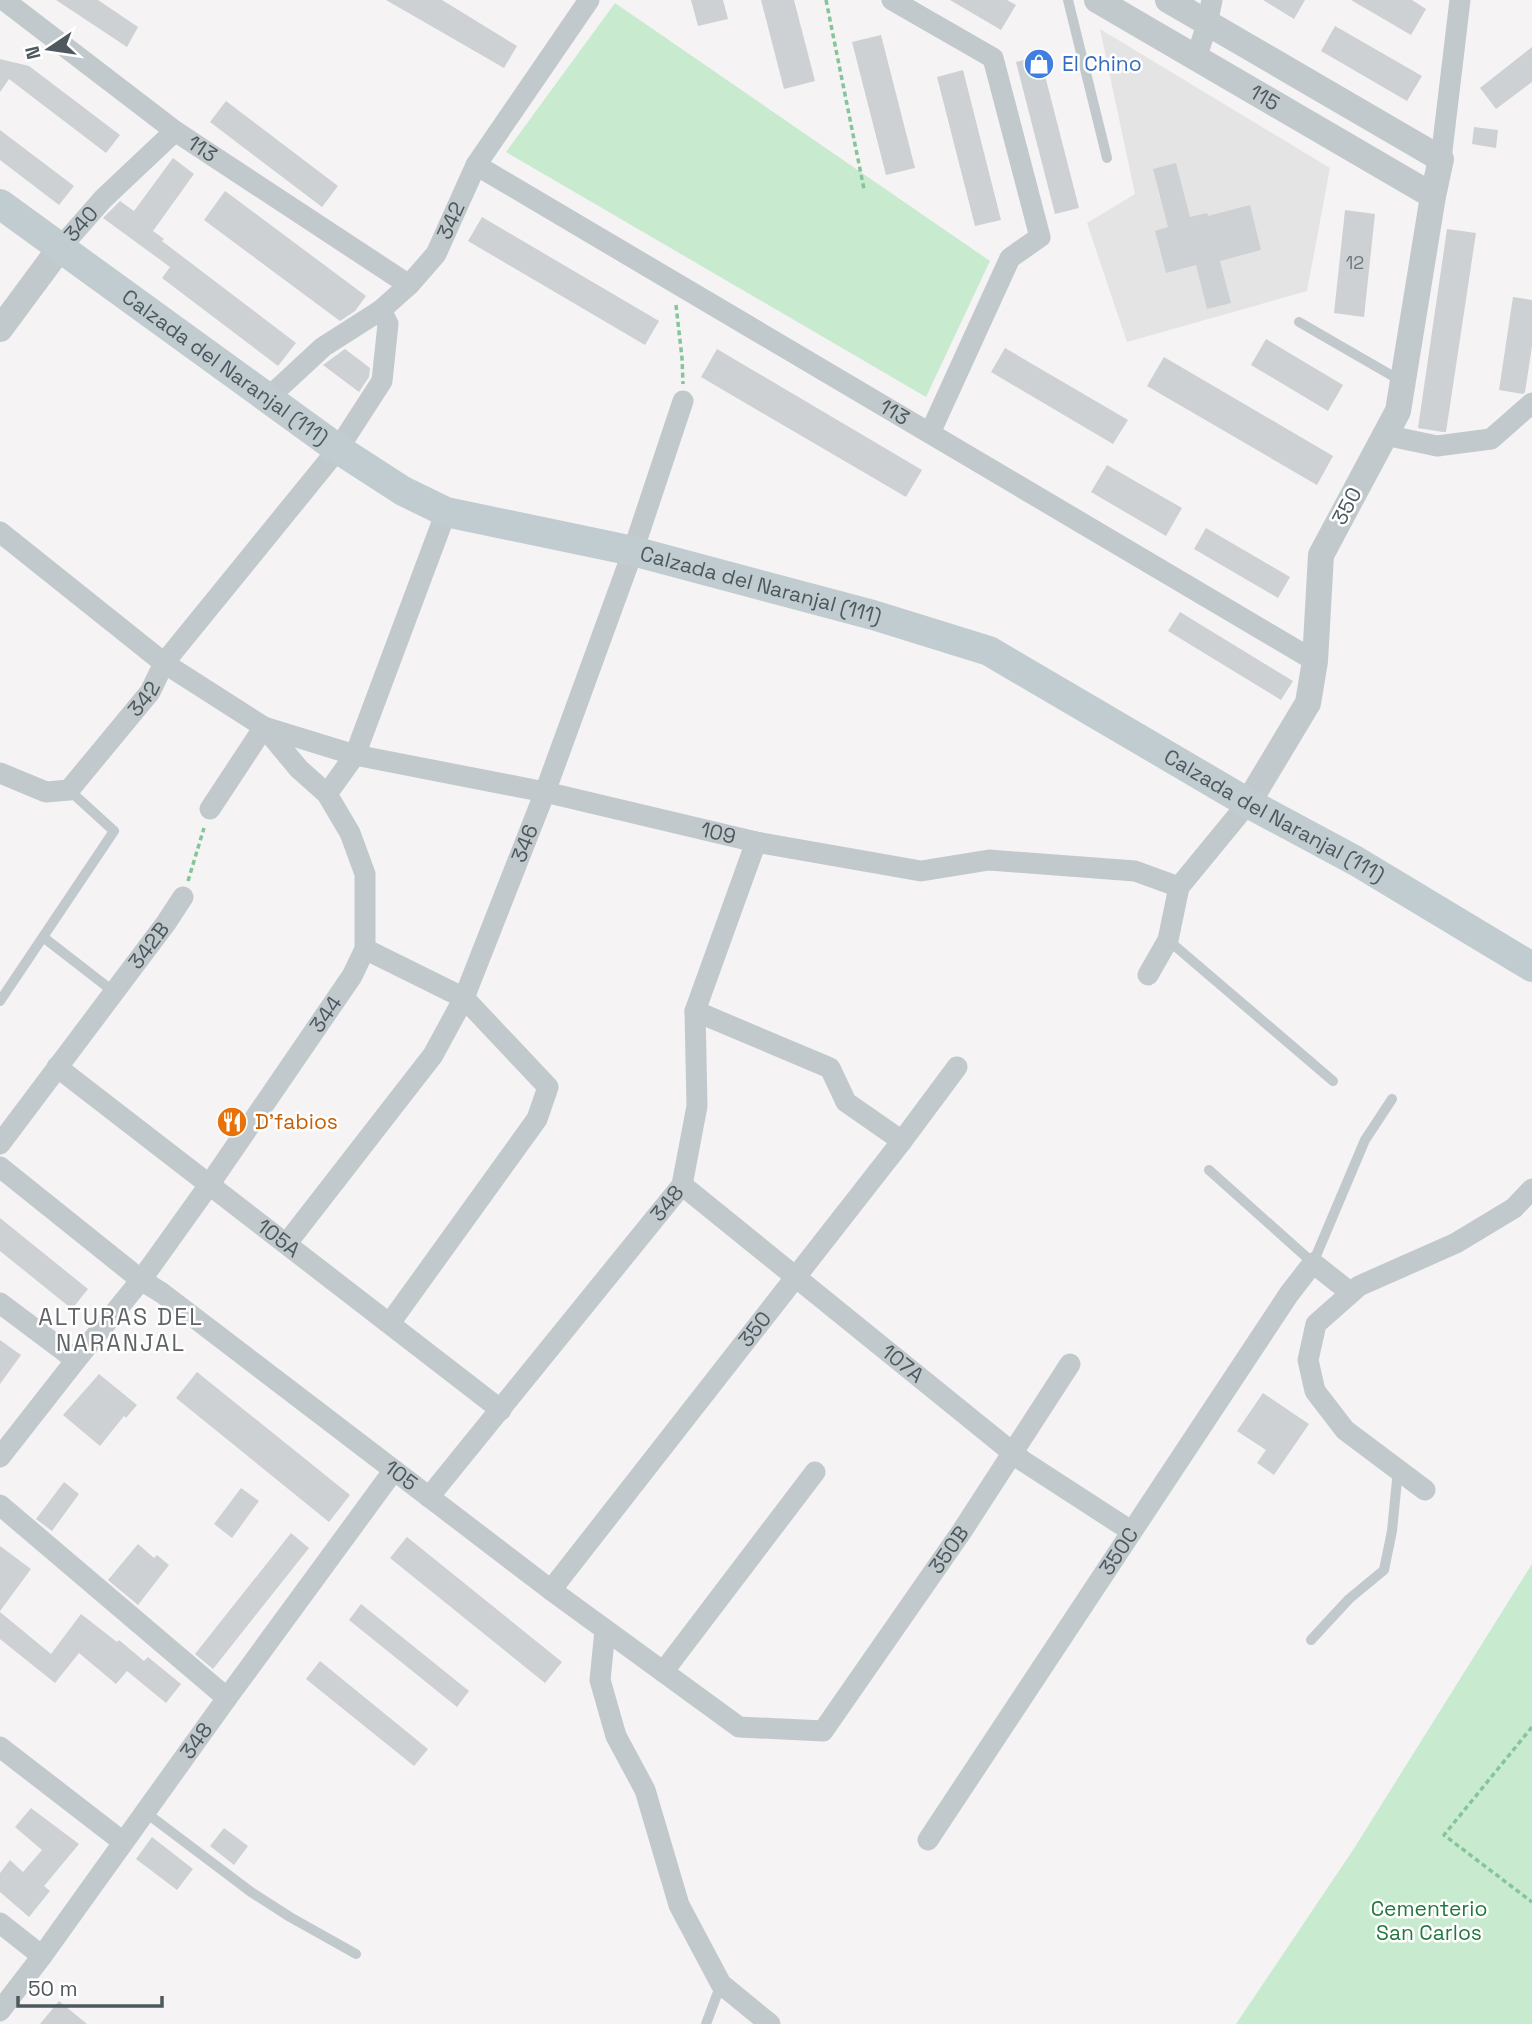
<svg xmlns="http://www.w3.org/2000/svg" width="1532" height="2024" viewBox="0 0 1532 2024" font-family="'Space Grotesk',sans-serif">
<rect width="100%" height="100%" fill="#f5f3f3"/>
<path fill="#e5e4e5" d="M 1100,29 L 1330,168 L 1307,291 L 1127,342 L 1087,223 L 1135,194 Z"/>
<path fill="#c8ebcf" d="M 615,3 L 990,261 L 926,397 L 506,152 Z
M 1532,1564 L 1532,2024 L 1236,2024 L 1353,1850 Z"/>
<path fill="#cdd1d4" d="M 56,0 L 98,0 L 138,27 L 127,47 Z
M 386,0 L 442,0 L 517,46 L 504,68 Z
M 691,0 L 723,0 L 728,19 L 698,26 Z
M 761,0 L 794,0 L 815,81 L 784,89 Z
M 950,0 L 1007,0 L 1016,5 L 1001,30 Z
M 1263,0 L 1305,0 L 1294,19 Z
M 1351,0 L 1412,0 L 1426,9 L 1411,35 Z
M 1335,26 L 1422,76 L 1407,101 L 1321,51 Z
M 881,35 L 915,168 L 886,175 L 852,42 Z
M 1532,47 L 1532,82 L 1496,109 L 1480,88 Z
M 1040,56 L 1079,208 L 1055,214 L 1016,62 Z
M 0,59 L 29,66 L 120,135 L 106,153 L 9,79 L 0,92 Z
M 963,70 L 1001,220 L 975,226 L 937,77 Z
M 226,101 L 338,186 L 322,207 L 210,122 Z
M 1474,127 L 1498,130 L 1496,148 L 1472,144 Z
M 0,130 L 74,186 L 59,205 L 0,160 Z
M 173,158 L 194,174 L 153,231 L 164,239 L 162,241 L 296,343 L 278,366 L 162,278 L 170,267 L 103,218 L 120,201 L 134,211 Z
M 1176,163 L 1190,217 L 1207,213 L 1208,216 L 1250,205 L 1261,250 L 1220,261 L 1231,303 L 1207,309 L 1196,265 L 1166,273 L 1155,231 L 1168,227 L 1153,169 Z
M 225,191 L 366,296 L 355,311 L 340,321 L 204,220 Z
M 1345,210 L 1375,214 L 1364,317 L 1334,313 Z
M 482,217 L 659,321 L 645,345 L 468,241 Z
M 1447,229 L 1476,233 L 1446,432 L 1443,432 L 1418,428 Z
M 1513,297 L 1532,300 L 1532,346 L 1525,392 L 1523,394 L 1499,390 Z
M 1266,339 L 1343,385 L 1328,411 L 1251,365 Z
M 1005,348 L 1128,420 L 1113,444 L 991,372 Z
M 345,349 L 370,368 L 369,377 L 359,392 L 323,365 Z
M 717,349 L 922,470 L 906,497 L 701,377 Z
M 1164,357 L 1333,456 L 1317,485 L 1147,386 Z
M 1107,465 L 1182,508 L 1166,536 L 1091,492 Z
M 1206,528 L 1290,577 L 1278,598 L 1194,549 Z
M 1180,612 L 1293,681 L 1281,700 L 1168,631 Z
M 0,1218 L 88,1289 L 72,1309 L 0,1251 Z
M 0,1340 L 21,1355 L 0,1384 Z
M 197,1372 L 350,1495 L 329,1522 L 176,1398 Z
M 99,1374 L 137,1405 L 126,1418 L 124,1416 L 100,1446 L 63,1415 Z
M 1263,1393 L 1309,1424 L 1274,1475 L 1257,1463 L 1266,1450 L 1237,1431 Z
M 64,1482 L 79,1494 L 52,1531 L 36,1519 Z
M 241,1488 L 259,1501 L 232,1538 L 214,1524 Z
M 291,1533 L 309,1548 L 213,1669 L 195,1654 Z
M 407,1537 L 562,1662 L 545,1683 L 390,1558 Z
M 138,1544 L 154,1558 L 157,1555 L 169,1565 L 138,1605 L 108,1580 Z
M 0,1546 L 31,1569 L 0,1611 Z
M 361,1604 L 469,1691 L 457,1707 L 349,1620 Z
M 0,1612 L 51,1654 L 81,1614 L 117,1642 L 119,1640 L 144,1661 L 148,1657 L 181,1684 L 166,1703 L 127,1671 L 116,1684 L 79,1653 L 55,1683 L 0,1639 Z
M 320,1661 L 428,1749 L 414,1766 L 306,1679 Z
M 31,1808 L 79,1844 L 44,1886 L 50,1891 L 29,1917 L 0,1892 L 0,1873 L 10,1860 L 23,1872 L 42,1850 L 15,1827 Z
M 224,1828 L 248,1846 L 234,1865 L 210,1846 Z
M 152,1837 L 193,1869 L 177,1890 L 136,1859 Z
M 59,2001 L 87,2024 L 40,2024 Z"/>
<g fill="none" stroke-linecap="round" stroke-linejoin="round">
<path stroke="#84c599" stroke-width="3.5" stroke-dasharray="5 3.5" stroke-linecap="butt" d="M 826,0 L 864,189
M 676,305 L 682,358 L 683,384
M 188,881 L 204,828
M 1532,1727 L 1444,1835 L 1532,1902"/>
<path stroke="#c1c9cd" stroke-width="10" d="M 1068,0 L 1107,158
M 1299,322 L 1403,382
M 43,937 L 114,992
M 1168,940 L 1333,1081
M 0,1001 L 114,831 L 69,790
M 1209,1170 L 1313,1263 L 1365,1140 L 1392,1099
M 1311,1640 L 1349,1599 L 1384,1570 L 1392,1531 L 1398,1470
M 145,1812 L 251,1892 L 290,1917 L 356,1954
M 706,2024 L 721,1984"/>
<g stroke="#c1c9cd" stroke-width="21">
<path id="s1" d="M 4,0 L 175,131 L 409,285"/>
<path d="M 892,0 L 993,58 L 1040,237 L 1010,258 L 930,433"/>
<path d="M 1196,59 L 1207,24 L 1212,0"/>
<path d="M 1441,159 L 1460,0"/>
<path id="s2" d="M 476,165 L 1315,661"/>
<path id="s3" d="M 60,248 L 103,199 L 175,131"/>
<path id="s4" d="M 268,398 L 323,347 L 381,310 L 409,285 L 436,254 L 476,165 L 589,0"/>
<path d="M 1385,435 L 1437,446 L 1491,439 L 1532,403"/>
<path d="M 0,532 L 164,663 L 264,727 L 299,769 L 327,794"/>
<path id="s5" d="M 0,773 L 46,792 L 69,790 L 150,692 L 164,663 L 338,449 L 382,381 L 388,324 L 381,310"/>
<path id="s6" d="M 210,809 L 264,727 L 355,755 L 545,792 L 756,842 L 921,871 L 989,860 L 1135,871 L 1179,887"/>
<path d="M 365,949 L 464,998 L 548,1087 L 537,1119 L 390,1323"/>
<path d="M 1148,975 L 1168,940 L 1179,887 L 1248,803"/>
<path d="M 695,1011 L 830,1068 L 846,1102 L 902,1141"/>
<path id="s7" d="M 57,1067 L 501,1410"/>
<path id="s8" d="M 0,1144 L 166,923 L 183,897"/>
<path id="s9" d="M 0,1167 L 141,1280 L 162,1293 L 551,1590 L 739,1727 L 823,1731 L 962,1531 L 1070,1364"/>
<path id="s10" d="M 682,1185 L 1023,1461 L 1131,1531"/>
<path id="s11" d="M 287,1243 L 433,1055 L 464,998 L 545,792 L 633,551 L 683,401"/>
<path d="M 0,1303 L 76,1360"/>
<path id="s12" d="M 0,1457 L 76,1360 L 141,1280 L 209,1185 L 352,976 L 365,949 L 365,874 L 350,833 L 327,794 L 355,755 L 446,512"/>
<path d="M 1425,1490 L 1345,1430 L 1315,1391 L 1308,1360 L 1316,1324 L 1359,1286 L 1456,1243 L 1514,1208 L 1532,1189"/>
<path id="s13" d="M 429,1497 L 682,1185 L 697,1106 L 695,1011 L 756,842"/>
<path d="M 0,1505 L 227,1698"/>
<path id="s14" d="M 551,1590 L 902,1141 L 957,1067"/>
<path d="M 605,1630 L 600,1680 L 616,1736 L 645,1790 L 679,1905 L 721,1984 L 770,2024"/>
<path d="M 663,1672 L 815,1472"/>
<path d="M 0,1747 L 123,1842"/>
<path id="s15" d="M 928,1840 L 1289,1294 L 1313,1263 L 1351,1293"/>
<path d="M 0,1923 L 42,1956"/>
<path id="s16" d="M 0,2011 L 42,1956 L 227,1698 L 394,1470"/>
</g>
<g stroke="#c1c9cd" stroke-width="26">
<path id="s17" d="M 1097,0 L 1433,196"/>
<path d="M 1168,0 L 1441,159 L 1433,196 L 1398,411 L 1321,555 L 1315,661 L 1308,703 L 1248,803"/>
<path d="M 0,329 L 60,248"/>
</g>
<path stroke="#c1ccd1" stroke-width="30" id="s18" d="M 0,204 L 338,449 L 403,491 L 446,512 L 633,551 L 873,615 L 989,651 L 1248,803 L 1356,861 L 1532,967"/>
</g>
<defs>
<g id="shop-disc" transform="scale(1.575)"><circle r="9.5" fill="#3f7fe0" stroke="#fff"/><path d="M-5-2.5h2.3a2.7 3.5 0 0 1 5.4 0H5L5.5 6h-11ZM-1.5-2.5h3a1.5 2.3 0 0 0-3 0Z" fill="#fff"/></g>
<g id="restaurant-disc" transform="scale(1.575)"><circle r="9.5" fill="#e8710a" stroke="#fff"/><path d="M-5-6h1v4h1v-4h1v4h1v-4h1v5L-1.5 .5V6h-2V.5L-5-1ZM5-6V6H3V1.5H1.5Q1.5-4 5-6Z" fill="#fff"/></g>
</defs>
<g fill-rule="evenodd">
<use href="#shop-disc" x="1039" y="64"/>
<use href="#restaurant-disc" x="232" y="1122"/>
</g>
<g text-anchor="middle" stroke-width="5" stroke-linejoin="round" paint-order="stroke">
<g font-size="18" fill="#6d777c">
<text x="1355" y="269">12</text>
</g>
<g font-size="21" fill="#366cbe" stroke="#fff" text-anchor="start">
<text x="1062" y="71">El Chino</text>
</g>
<g font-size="21" fill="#4d595e" stroke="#fff">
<text dy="7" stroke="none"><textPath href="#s17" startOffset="194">115</textPath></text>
<text dy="7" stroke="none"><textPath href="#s1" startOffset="248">113</textPath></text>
<text dy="7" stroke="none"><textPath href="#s4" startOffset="259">342</textPath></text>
<text dy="7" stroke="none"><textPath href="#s3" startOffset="32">340</textPath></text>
<text dy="7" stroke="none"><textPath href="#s18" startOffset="278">Calzada del Naranjal (111)</textPath></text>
<text dy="7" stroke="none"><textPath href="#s2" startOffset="486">113</textPath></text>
<text transform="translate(1347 506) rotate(-62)" y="7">350</text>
<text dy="7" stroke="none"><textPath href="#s18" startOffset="866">Calzada del Naranjal (111)</textPath></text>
<text dy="7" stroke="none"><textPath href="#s5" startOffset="191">342</textPath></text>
<text dy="7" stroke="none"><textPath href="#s18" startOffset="1433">Calzada del Naranjal (111)</textPath></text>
<text dy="7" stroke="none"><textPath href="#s6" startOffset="565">109</textPath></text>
<text dy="7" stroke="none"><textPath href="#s11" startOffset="469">346</textPath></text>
<text dy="7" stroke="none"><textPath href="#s8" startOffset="248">342B</textPath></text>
<text dy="7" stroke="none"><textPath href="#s12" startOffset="550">344</textPath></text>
<text dy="7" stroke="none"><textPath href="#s13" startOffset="378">348</textPath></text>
<text dy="7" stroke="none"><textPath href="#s7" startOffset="280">105A</textPath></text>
<text dy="7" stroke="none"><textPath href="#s14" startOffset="331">350</textPath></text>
<text dy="7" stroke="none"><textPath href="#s10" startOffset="284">107A</textPath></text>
<text dy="7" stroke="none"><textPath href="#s9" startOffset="506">105</textPath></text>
<text dy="7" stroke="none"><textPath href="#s9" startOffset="1232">350B</textPath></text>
<text dy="7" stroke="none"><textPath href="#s15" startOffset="346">350C</textPath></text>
<text dy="7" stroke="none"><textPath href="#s16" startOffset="334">348</textPath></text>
</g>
<g font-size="21" fill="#c56008" stroke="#fff" text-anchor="start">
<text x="255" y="1129">D'fabios</text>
</g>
<g font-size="21" fill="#24783f" stroke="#fff">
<text x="1429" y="1916">Cementerio<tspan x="1429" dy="24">San Carlos</tspan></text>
</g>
<g font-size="23" letter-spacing="2" fill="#606467" stroke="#fff">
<text x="121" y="1325">ALTURAS DEL<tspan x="121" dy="26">NARANJAL</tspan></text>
</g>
</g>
<g transform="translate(49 49) rotate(257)" stroke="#ffffff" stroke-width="5" paint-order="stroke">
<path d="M0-5L12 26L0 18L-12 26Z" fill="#4d595e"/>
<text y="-10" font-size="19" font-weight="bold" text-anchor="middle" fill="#4d595e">N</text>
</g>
<path d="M18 1996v10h144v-10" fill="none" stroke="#4d595e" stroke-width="3.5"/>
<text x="28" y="1996" font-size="21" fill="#4d595e" stroke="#ffffff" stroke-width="5" paint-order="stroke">50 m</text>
</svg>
